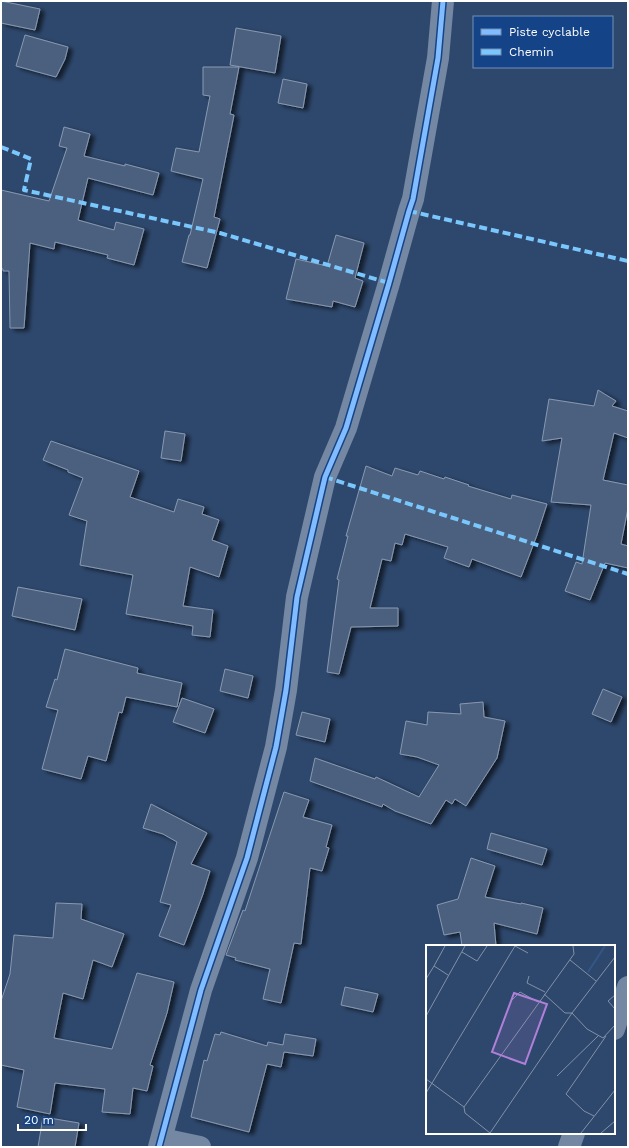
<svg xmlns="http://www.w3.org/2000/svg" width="629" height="1148" viewBox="0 0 629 1148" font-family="'Work Sans',sans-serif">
<defs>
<filter id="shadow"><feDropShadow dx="4.5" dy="2.5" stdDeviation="2" flood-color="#0009"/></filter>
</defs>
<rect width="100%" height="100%" fill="#2e486d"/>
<path fill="#4b607e" stroke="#8899b1" filter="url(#shadow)" d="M 1,1 L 40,9 L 35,30 L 1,23 Z
M 236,28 L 281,36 L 275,73 L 230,65 Z
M 25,35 L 68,47 L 65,59 L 56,77 L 16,66 Z
M 203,67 L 239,67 L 230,114 L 234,115 L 214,217 L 220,219 L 207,268 L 182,262 L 189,235 L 190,235 L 203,179 L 171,171 L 176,148 L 199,152 L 210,96 L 203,95 Z
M 283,79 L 307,84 L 303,108 L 278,103 Z
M 64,127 L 90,134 L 84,156 L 125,166 L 125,164 L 159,173 L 153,195 L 88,178 L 78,220 L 114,230 L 116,222 L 144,229 L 134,265 L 107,258 L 108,255 L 55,242 L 54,249 L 30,243 L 24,328 L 10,328 L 9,271 L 3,271 L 3,269 L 1,268 L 1,190 L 49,201 L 67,148 L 59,146 Z
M 336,235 L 364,243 L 355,278 L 363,281 L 355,307 L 333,301 L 332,307 L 286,299 L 296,259 L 327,266 Z
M 598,390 L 616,401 L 612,406 L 628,411 L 628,438 L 614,433 L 603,480 L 628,485 L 628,508 L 621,544 L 628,546 L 628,568 L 605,563 L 590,600 L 565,591 L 576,562 L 582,564 L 591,505 L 551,502 L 562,438 L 542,441 L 549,399 L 594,406 Z
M 165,431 L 185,434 L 181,461 L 161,458 Z
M 51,441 L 139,471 L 130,497 L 174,512 L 178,499 L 204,507 L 202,514 L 219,520 L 212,540 L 228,546 L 219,577 L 190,567 L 183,606 L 213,610 L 210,637 L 192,635 L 193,626 L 126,614 L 133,575 L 80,565 L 87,521 L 69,515 L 83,478 L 68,472 L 68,470 L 43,460 Z
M 366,466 L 392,476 L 395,468 L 418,475 L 420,471 L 444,479 L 445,477 L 469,485 L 468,486 L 511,499 L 512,495 L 547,504 L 537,535 L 521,577 L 472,559 L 469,567 L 444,558 L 448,547 L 405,534 L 402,545 L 395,543 L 391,561 L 382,559 L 370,608 L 398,608 L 398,626 L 351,627 L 339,674 L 327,672 L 339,580 L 337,579 L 348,536 L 346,536 Z
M 18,587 L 82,599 L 75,630 L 12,616 Z
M 65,649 L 138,668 L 137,673 L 182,683 L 177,707 L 126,697 L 122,713 L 119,712 L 106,761 L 88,756 L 81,779 L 42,769 L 58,710 L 46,707 L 55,679 L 57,680 Z
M 225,669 L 253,676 L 248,698 L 220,691 Z
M 603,689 L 622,697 L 611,722 L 592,714 Z
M 182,698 L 214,709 L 205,733 L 173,722 Z
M 483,702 L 484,717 L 505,721 L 497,758 L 466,806 L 455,799 L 452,804 L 446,800 L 431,824 L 395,811 L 383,804 L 382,807 L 310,781 L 315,758 L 375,779 L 376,777 L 419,797 L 439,765 L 417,757 L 400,754 L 406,721 L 427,725 L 428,712 L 461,714 L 460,704 Z
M 302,712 L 330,719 L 325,742 L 296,735 Z
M 284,792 L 309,800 L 303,817 L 332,825 L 326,847 L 329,848 L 322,871 L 310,868 L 301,944 L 294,943 L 281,1003 L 263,999 L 270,969 L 235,960 L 236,958 L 226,955 L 243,910 L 245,911 Z
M 151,804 L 207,833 L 191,864 L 210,871 L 203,894 L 184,945 L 159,936 L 171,905 L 160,902 L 177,842 L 163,834 L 143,828 Z
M 491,833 L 547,849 L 542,865 L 487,849 Z
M 471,858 L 495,866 L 485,897 L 521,904 L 521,903 L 543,908 L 537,934 L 494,923 L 496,946 L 462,946 L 460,932 L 444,935 L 437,905 L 458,899 Z
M 56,903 L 82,904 L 81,919 L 124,934 L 112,967 L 93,960 L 83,999 L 63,993 L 54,1038 L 112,1049 L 137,973 L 174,982 L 167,1013 L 150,1065 L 153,1066 L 147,1091 L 133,1088 L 130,1114 L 102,1112 L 105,1089 L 55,1083 L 50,1114 L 17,1107 L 24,1070 L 1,1065 L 1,1001 L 10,974 L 14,935 L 53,938 Z
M 345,987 L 378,994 L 373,1012 L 341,1005 Z
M 221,1032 L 267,1046 L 268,1042 L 283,1045 L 285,1034 L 316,1039 L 313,1056 L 284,1052 L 281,1067 L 267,1064 L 249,1132 L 191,1117 L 204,1060 L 207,1061 L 215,1034 L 220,1035 Z
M 43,1117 L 79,1123 L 75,1147 L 38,1147 Z"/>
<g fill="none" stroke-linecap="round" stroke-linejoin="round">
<path stroke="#7588a3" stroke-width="22" d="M 614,1029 L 628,987
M 162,1139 L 200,1147
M 159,1147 L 201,990 L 247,858 L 276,747 L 286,690 L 297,597 L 325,477 L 346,428 L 389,283 L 409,211 L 413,199 L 438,58 L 443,1
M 569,1147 L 574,1133"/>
<path stroke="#7ac7fe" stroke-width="4" stroke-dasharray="8 4" stroke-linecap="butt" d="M 1,147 L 31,159 L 24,190 L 220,233 L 389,283
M 409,211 L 628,261
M 325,477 L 628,574"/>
<g stroke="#144487" stroke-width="8">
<path id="cycleway" d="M 159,1147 L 201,990 L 247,858 L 276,747 L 286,690 L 297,597 L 325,477 L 346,428 L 389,283 L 409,211 L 413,199 L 438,58 L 443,1"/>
</g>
<use href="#cycleway" stroke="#80bcff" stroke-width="5"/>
</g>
<g transform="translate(426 945)">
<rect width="189" height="189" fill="#2e486d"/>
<path fill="none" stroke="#335786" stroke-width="2" d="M 162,27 L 179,1"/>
<path fill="none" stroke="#8291a7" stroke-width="1" d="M 89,1 L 102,8M 36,7 L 51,16 L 61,1M 144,15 L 170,36M 8,21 L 19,1M 103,31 L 101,38 L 119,47M 0,34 L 8,21 L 22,30M 118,49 L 139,68 L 146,68M 189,50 L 182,56 L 189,64M 85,56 L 94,47 L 112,57M 146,68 L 161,84 L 177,93 L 189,80M 0,71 L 39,1M 131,131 L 172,91M 0,134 L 38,162 L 39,168 L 64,188M 0,148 L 89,1M 38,162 L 148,9 L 147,1M 168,171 L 158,166 L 140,149 L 180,91M 64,188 L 146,68 L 189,12M 155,188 L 189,145M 175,188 L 189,176"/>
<path fill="#b080d9" fill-opacity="0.15" stroke="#b080d9" stroke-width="2" d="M 88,48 L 121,59 L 99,119 L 66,107 Z"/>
<rect width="189" height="189" fill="none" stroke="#fff" stroke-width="2"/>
</g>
<rect width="629" height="1148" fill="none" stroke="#ffffff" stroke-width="4"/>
<rect x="473" y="16" width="140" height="52" fill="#144487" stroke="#728fb7"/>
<rect x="481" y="29" width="20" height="6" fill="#80bcff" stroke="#728fb7"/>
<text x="509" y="36" font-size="12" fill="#ffffff">Piste cyclable</text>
<rect x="481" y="49" width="20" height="6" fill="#7ac7fe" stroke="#728fb7"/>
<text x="509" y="56" font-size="12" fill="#ffffff">Chemin</text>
<path d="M18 1124v6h68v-6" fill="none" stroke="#ffffff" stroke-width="2"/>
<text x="24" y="1124" font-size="12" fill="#ffffff" stroke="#144487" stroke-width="3" paint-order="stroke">20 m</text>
</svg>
